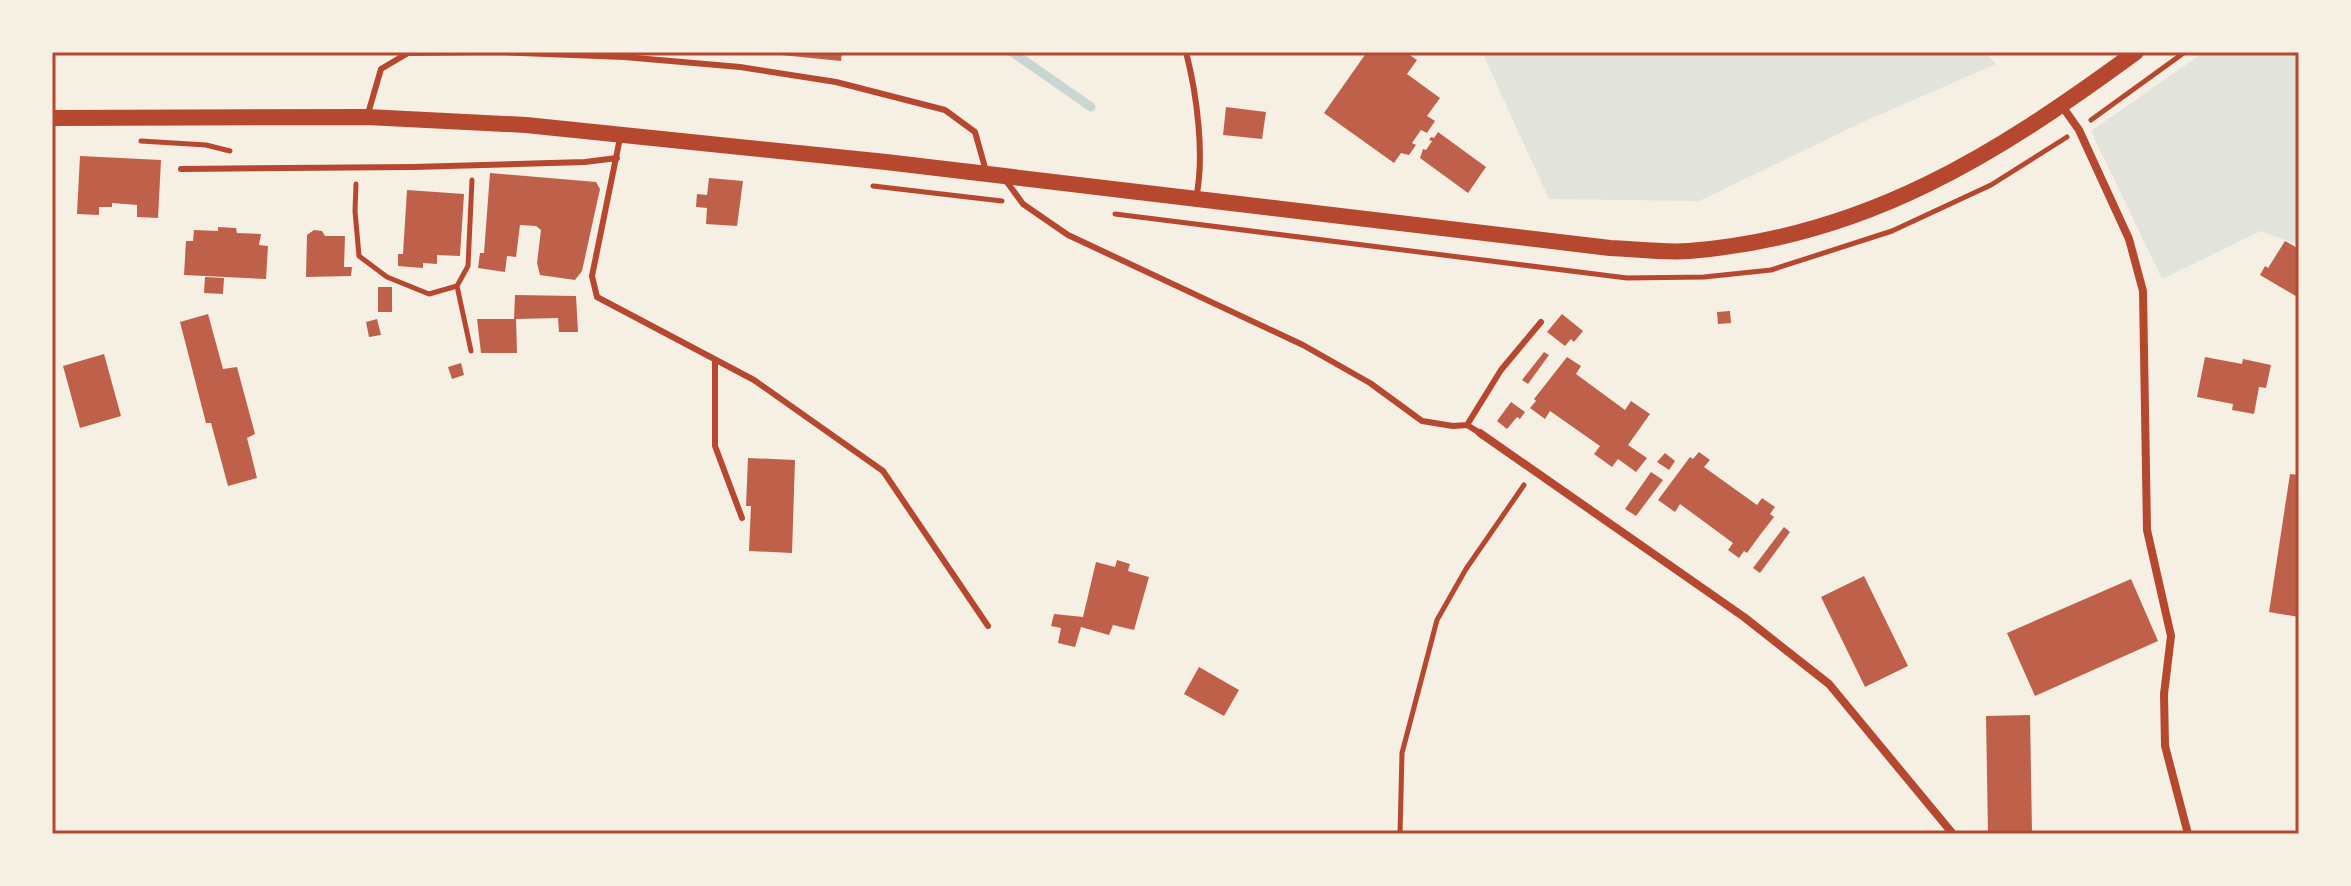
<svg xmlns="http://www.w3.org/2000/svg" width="2351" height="886" viewBox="0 0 2351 886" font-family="'Golos Text',sans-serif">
<rect width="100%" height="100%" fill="#f6efe4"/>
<path fill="#e2e4dc" d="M 1482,52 L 1984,52 L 1996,64 L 1863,122 L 1699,201 L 1549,199 Z
M 2204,52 L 2299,52 L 2299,245 L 2261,231 L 2162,279 L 2091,131 Z"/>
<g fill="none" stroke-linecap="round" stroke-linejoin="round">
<path stroke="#c9d6d2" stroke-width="9" d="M 1012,52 L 1091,107"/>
</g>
<path fill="#bf614a" d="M 782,52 L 842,52 L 841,61 L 781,55 Z
M 1367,52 L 1405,52 L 1417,60 L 1407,74 L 1440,98 L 1427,116 L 1435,121 L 1427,133 L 1421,130 L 1412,143 L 1416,145 L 1409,155 L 1401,153 L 1394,163 L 1324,113 Z
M 1226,107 L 1266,112 L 1262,139 L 1223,135 Z
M 1438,132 L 1486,167 L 1468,193 L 1420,158 L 1423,149 L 1426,150 L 1432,141 L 1429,140 L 1431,137 L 1434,138 Z
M 80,156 L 161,160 L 158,218 L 137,217 L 137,205 L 112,203 L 112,207 L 99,207 L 99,215 L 77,214 Z
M 490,173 L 596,182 L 600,189 L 582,271 L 575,280 L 540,275 L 537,263 L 541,230 L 536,226 L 520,225 L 516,257 L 507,256 L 505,272 L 478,268 L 480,253 L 484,253 Z
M 709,178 L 743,181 L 737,226 L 706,224 L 707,208 L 696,207 L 697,194 L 707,195 Z
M 407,190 L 464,194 L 460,256 L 437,255 L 437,264 L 423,263 L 423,268 L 398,266 L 398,254 L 403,254 Z
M 218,227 L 236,228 L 237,233 L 261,234 L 259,245 L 268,246 L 266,279 L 184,275 L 186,241 L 193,241 L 194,230 L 218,231 Z
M 314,230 L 322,231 L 325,236 L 345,236 L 344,267 L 352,267 L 351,276 L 306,277 L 307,235 Z
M 2285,241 L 2299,249 L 2299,298 L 2260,275 L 2265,266 L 2268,268 Z
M 205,277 L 224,278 L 223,294 L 204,293 Z
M 378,287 L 392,287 L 392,312 L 378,312 Z
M 515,295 L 576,296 L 578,332 L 559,332 L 558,318 L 516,319 L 517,353 L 481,353 L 477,319 L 514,319 Z
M 1730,311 L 1731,323 L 1718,324 L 1717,312 Z
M 208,314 L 223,369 L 237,367 L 255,434 L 247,438 L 257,478 L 228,486 L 211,423 L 206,423 L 180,322 Z
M 1562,314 L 1583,331 L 1574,342 L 1571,339 L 1565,346 L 1547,332 Z
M 377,319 L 381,335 L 369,337 L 366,322 Z
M 1544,352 L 1549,355 L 1528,384 L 1522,380 Z
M 104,354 L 121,416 L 80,428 L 63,366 Z
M 1567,357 L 1581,366 L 1576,374 L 1625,410 L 1631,401 L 1650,414 L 1628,445 L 1647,458 L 1636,472 L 1618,459 L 1612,467 L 1594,454 L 1600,446 L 1550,411 L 1545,419 L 1530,408 L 1536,401 L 1534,399 Z
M 2205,357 L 2242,364 L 2243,359 L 2271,365 L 2266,388 L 2259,387 L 2254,414 L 2232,410 L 2233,404 L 2197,397 Z
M 461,363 L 464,375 L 452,379 L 448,367 Z
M 1511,402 L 1525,412 L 1520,419 L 1517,417 L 1507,429 L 1497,421 Z
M 1699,452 L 1710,460 L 1704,467 L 1757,505 L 1762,498 L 1775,507 L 1770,514 L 1774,517 L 1760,535 L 1747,553 L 1744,551 L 1739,558 L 1728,550 L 1733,543 L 1680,504 L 1675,512 L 1658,500 L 1690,457 L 1693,459 Z
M 1665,453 L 1675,461 L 1669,470 L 1657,462 Z
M 748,458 L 795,460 L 792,553 L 749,551 L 751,506 L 746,506 Z
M 1651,472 L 1663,480 L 1636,516 L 1625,509 Z
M 2290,474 L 2299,475 L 2299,617 L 2269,612 Z
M 1784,527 L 1790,532 L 1760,573 L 1753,568 Z
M 1117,560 L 1130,564 L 1128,571 L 1149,577 L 1134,630 L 1113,625 L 1109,635 L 1081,627 L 1075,647 L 1058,643 L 1061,628 L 1051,626 L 1054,614 L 1083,617 L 1096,562 L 1115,567 Z
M 1864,576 L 1908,666 L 1865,687 L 1821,597 Z
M 2131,579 L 2158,641 L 2035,696 L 2007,633 Z
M 1199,667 L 1239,690 L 1224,716 L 1184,694 Z
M 2030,715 L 2032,832 L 1988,833 L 1986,716 Z"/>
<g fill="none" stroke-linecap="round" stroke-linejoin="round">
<path stroke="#b5482f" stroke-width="5" d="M 2091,120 L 2185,52
M 141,141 L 206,145 L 230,151
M 356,184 L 355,211 L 359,256 L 387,277 L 429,294 L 457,286 L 468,266 L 472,180
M 873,186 L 1002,201
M 1115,214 L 1627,278 L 1704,277 L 1771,270 L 1892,231 L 1991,185 L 2067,137
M 457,286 L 471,351
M 1400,834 L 1402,753 L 1437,620 L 1466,569 L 1524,485"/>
<path stroke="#b5482f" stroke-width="6" d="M 1186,52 C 1197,95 1205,156 1196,198
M 367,117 L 381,69 L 408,53 L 497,52 L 624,57 L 740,67 L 836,82 L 945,110 L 975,132 L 986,171
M 620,138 L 592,276 L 597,297 L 754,380 L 883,471 L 988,626
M 181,169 L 413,167 L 585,162 L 617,158
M 1004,178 L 1023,204 L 1068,235 L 1303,345 L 1370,383 L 1422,421 L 1453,426 L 1467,425 L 1480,433
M 715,360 L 715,446 L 742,518
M 1467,425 L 1501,370 L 1541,322"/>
<path stroke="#b5482f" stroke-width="8" d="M 2062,106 L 2079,130 L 2129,239 L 2143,291 L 2147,530 L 2171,636 L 2164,694 L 2165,746 L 2188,834
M 1480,433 L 1744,617 L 1829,684 L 1953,834"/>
<path stroke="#b5482f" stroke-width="16" d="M 52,118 L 367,117 L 526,125 L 886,162 L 1610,248 C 1635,249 1663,253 1689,251 C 1866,237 1997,154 2136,52"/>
</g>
<rect width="2351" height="886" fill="none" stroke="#f6efe4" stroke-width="108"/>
<rect x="54" y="54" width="2243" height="778" fill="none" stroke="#b5482f" stroke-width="3"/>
</svg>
